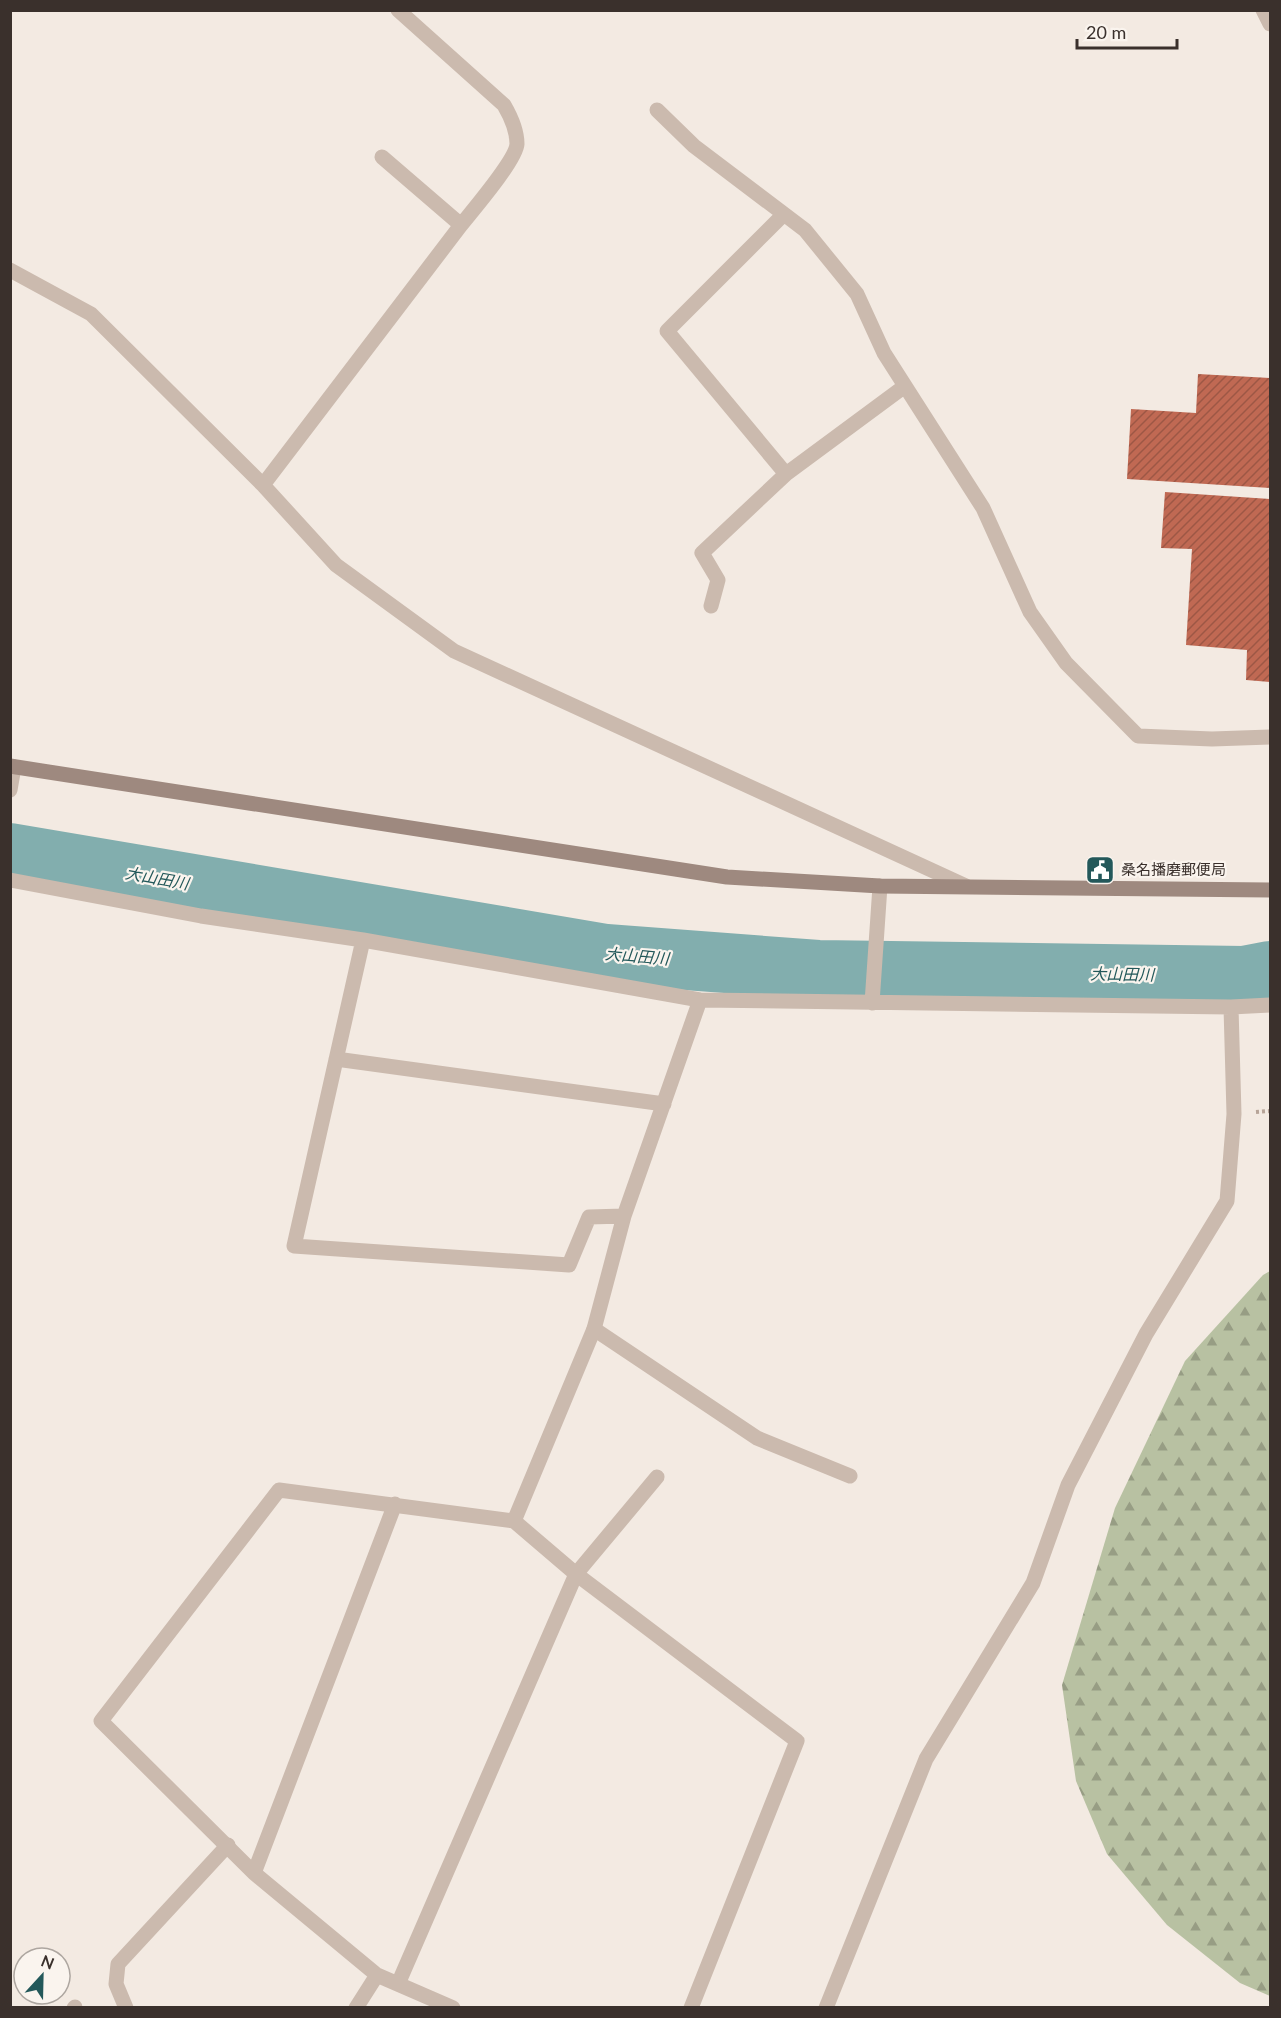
<svg xmlns="http://www.w3.org/2000/svg" width="1281" height="2018" viewBox="0 0 1281 2018" font-family="Lato,'Noto Sans JP',sans-serif">
<defs>
<pattern id="forest-firs" width="22" height="20" patternUnits="userSpaceOnUse" patternTransform="scale(1.5)"><rect width="22" height="20" fill="#b8c1a2"/><path d="M5 1l3.5 6h-7zM16 11l3.5 6h-7z" fill="#979d84"/></pattern>
<pattern id="building-hatch" width="6" height="6" patternUnits="userSpaceOnUse" patternTransform="scale(1.5)"><rect width="6" height="6" fill="#c06953"/><path d="M-1 1l2-2M0 6l6-6M5 7l2-2" fill="none" stroke="#9d5745"/></pattern>
</defs>
<rect width="100%" height="100%" fill="#f3eae2"/>
<path fill="url(#forest-firs)" d="M 1270,1271 L 1270,1996 L 1240,1983 L 1167,1925 L 1107,1854 L 1076,1781 L 1062,1685 L 1115,1508 L 1185,1361 L 1263,1275 Z"/>
<g fill="none" stroke-linecap="round" stroke-linejoin="round">
<path stroke="#82aeae" stroke-width="60" d="M 10,853 L 606,954 L 818,970 L 1244,976 L 1270,971"/>
</g>
<path fill="url(#building-hatch)" d="M 1198,374 L 1270,378 L 1270,488 L 1127,479 L 1131,409 L 1196,413 Z
M 1165,492 L 1270,499 L 1270,682 L 1246,680 L 1247,650 L 1186,645 L 1192,549 L 1161,548 Z"/>
<g fill="none" stroke-linecap="round" stroke-linejoin="round">
<path stroke="#b7a498" stroke-width="4" stroke-dasharray="3 3" stroke-linecap="butt" d="M 1256,1112 L 1270,1111"/>
<path stroke="#cbbaae" stroke-width="15" d="M 594,1329 L 757,1438 L 850,1476
M 576,1574 L 657,1477
M 126,2008 L 116,1984 L 118,1964 L 228,1845"/>
<path stroke="#cbbaae" stroke-width="15" d="M 398,10 L 504,105 C 511,117 517,130 517,144 C 516,160 473,210 461,225
M 1263,10 L 1270,24
M 657,110 L 694,146 L 805,230 L 857,294 L 884,353 L 983,508 L 1030,612 L 1066,663 L 1138,736 L 1212,739 L 1270,737
M 783,215 L 667,331 L 786,474
M 10,270 L 91,314 L 263,485 L 336,565 L 454,651 L 966,886
M 263,485 L 461,225 L 382,157
M 711,606 L 718,580 L 702,553 L 786,474 L 905,386
M 10,790 L 14,767
M 10,880 L 201,916 L 363,940 L 700,1000 L 1231,1007 L 1270,1005
M 363,940 L 294,1246 L 569,1265 L 589,1217 L 624,1216
M 872,1003 L 880,886
M 336,1059 L 664,1104
M 254,1873 L 395,1504
M 398,1984 L 576,1574
M 74,2008 L 75,2007
M 356,2008 L 377,1975
M 453,2008 L 377,1975 L 254,1873 L 101,1721 L 279,1490 L 514,1521
M 691,2008 L 797,1741 L 576,1574 L 514,1521 L 594,1329 L 624,1216 L 700,1000
M 826,2008 L 926,1759 L 1033,1583 L 1068,1485 L 1146,1334 L 1227,1201 L 1234,1114 L 1231,1007"/>
<path stroke="#9e897f" stroke-width="15" d="M 10,766 L 727,877 L 880,886 L 1270,890"/>
</g>
<defs>
<g id="civic-square" transform="scale(1.5)"><rect x="-9" y="-9" width="18" height="18" rx="4" fill="#23585a" stroke="#faf4ee"/><path d="M-.6-6.5H3V-4.5H.6V-3L4-1V1h2V6H-6V1h2V-1L-.6-3ZM-1.2 2.5V6h2.4V2.5Z" fill="#fff"/></g>
</defs>
<g fill-rule="evenodd">
<use href="#civic-square" x="1100" y="870"/>
</g>
<g text-anchor="middle" stroke-width="4.5" stroke-linejoin="round" paint-order="stroke">
<g font-size="15" fill="#3a302c" stroke="#faf4ee" text-anchor="start">
<text x="1121" y="875">桑名播磨郵便局</text>
</g>
<g font-size="16" font-style="italic" fill="#23585a" stroke="#faf4ee">
<text transform="translate(157 878) rotate(10)" y="6">大山田川</text>
<text transform="translate(637 956) rotate(5)" y="6">大山田川</text>
<text transform="translate(1122 974) rotate(1)" y="6">大山田川</text>
</g>
</g>
<rect width="1281" height="2018" fill="none" stroke="#3a302c" stroke-width="24"/>
<g transform="translate(42 1976) rotate(22)"><circle r="28" fill="#faf4ee" stroke="#ada6a0" stroke-width="1.5"/>
<path d="M0-4.5L10 22L0 15L-10 22Z" fill="#23585a"/>
<text y="-9" font-size="16" font-weight="bold" text-anchor="middle" fill="#3a302c">N</text>
</g>
<path d="M1077 39v9h100v-9" fill="none" stroke="#3a302c" stroke-width="3"/>
<text x="1086" y="39" font-size="18" fill="#3a302c" stroke="#faf4ee" stroke-width="4.5" paint-order="stroke">20 m</text>
</svg>
